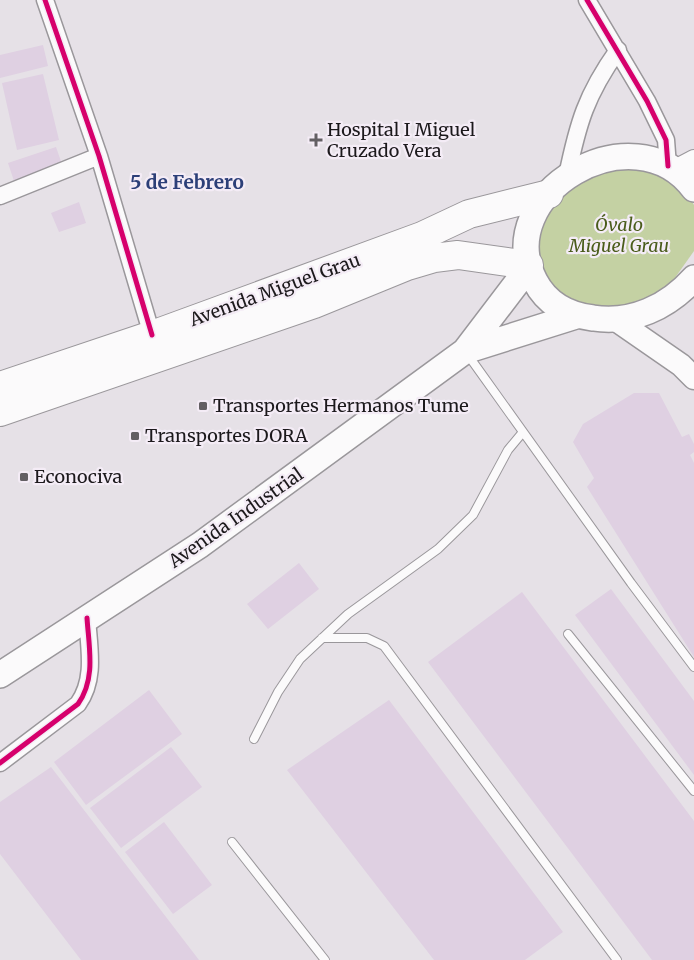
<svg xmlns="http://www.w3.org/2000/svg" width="694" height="960" viewBox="0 0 694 960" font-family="Merriweather,serif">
<rect width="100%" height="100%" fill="#e6e1e7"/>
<path fill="#c4d1a3" d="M 656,169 L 688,195 L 694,205 L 694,251 L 672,282 L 649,297 L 621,306 L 600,310 L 554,295 L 533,240 L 546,210 L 595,171 Z"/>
<path fill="#dfd0e2" d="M 43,45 L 48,66 L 0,78 L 0,55 Z
M 43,74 L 59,140 L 17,150 L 2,83 Z
M 56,147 L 63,167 L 15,184 L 8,163 Z
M 79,202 L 86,223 L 59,232 L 51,213 Z
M 634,393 L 659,393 L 682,437 L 689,434 L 694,444 L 694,452 L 690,455 L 694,463 L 694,657 L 587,487 L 594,478 L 573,442 L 583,424 Z
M 299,563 L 319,589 L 268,629 L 247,604 Z
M 611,589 L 694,701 L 694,775 L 575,615 Z
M 522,592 L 694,821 L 694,960 L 652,960 L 428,662 Z
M 149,690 L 182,734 L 86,805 L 54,762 Z
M 389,700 L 563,932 L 525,960 L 434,960 L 287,770 Z
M 171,747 L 202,787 L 121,848 L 90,808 Z
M 51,767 L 199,960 L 81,960 L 0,854 L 0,802 Z
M 164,822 L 212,885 L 173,914 L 125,852 Z"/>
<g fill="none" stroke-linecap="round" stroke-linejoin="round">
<g stroke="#9a979b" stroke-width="10">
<path id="service" d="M 468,355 L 631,583 L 694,667
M 568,634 L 694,791
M 322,638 L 367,638 L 384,646 L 617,960
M 254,739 L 278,692 L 300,659 L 348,614 L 438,549 L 473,515 L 508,450 L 523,432
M 232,842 L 325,960"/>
</g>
<g stroke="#9a979b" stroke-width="19">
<path id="minor" d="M 45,0 L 99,156 L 152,335
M 587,0 L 647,101 L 666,140 L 668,166
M 567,176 C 578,123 586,95 618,50
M 0,196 L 99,156
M 0,763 L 78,704 C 96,679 89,648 87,618"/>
</g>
<g stroke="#9a979b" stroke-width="22">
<path id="tertiary" d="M 675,170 L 694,160"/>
</g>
<g stroke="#9a979b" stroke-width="25">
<path id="secondary" d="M 616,320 L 681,365 L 694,378"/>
</g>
<g stroke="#9a979b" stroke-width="28">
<path id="primary" d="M 694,189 C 634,108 489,194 535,281 C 547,304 568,315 593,318 C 632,324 668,307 694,278
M 465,351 L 576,316
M 0,675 L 200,545 L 465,351 L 529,267"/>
</g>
<g stroke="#9a979b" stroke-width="30">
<path id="trunk" d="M 0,386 L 152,335 L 422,236 L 469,214 L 549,194
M 0,412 L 314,304 L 407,266 L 434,258 L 458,255 L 529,265"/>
</g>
<use href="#service" stroke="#fbfafb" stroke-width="8"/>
<use href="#minor" stroke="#fbfafb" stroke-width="16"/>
<use href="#tertiary" stroke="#fbfafb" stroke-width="20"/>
<use href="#secondary" stroke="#fbfafb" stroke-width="22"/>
<use href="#primary" stroke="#fbfafb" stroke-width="25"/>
<use href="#trunk" stroke="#fbfafb" stroke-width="28"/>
<g stroke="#f4ecf6" stroke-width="8">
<path id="cycleway" d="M 45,0 L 99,156 L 152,335
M 587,0 L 647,101 L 666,140 L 668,166
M 0,763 L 78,704 C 96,679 89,648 87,618"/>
</g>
<use href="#cycleway" stroke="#d6006c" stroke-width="5"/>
</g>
<g fill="#635f63" stroke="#f4ecf6" stroke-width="2">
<path d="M313.5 132.5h5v5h5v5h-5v5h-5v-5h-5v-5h5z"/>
<rect x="198" y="401" width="10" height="10" rx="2.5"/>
<rect x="130" y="431" width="10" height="10" rx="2.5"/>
<rect x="19" y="472" width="10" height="10" rx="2.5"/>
</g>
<g text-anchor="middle" stroke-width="4.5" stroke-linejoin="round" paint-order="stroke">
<g font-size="18" fill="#1c191c" stroke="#f4ecf6" text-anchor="start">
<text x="327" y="136">Hospital I Miguel<tspan x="327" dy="21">Cruzado Vera</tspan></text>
<text x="213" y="412">Transportes Hermanos Tume</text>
<text x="145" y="442">Transportes DORA</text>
<text x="34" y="483">Econociva</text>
</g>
<g font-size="18" font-style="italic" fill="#4a5c1b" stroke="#f4ecf6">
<text x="619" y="231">Óvalo<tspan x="619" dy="21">Miguel Grau</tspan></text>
</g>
<g font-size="18" fill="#1c191c" stroke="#f4ecf6">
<text transform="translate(275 290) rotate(-20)" y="6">Avenida Miguel Grau</text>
<text transform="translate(236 518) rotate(-35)" y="6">Avenida Industrial</text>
</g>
<g font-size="19" font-weight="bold" fill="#2c3f78" stroke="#f4ecf6">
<text x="187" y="189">5 de Febrero</text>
</g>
</g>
</svg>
